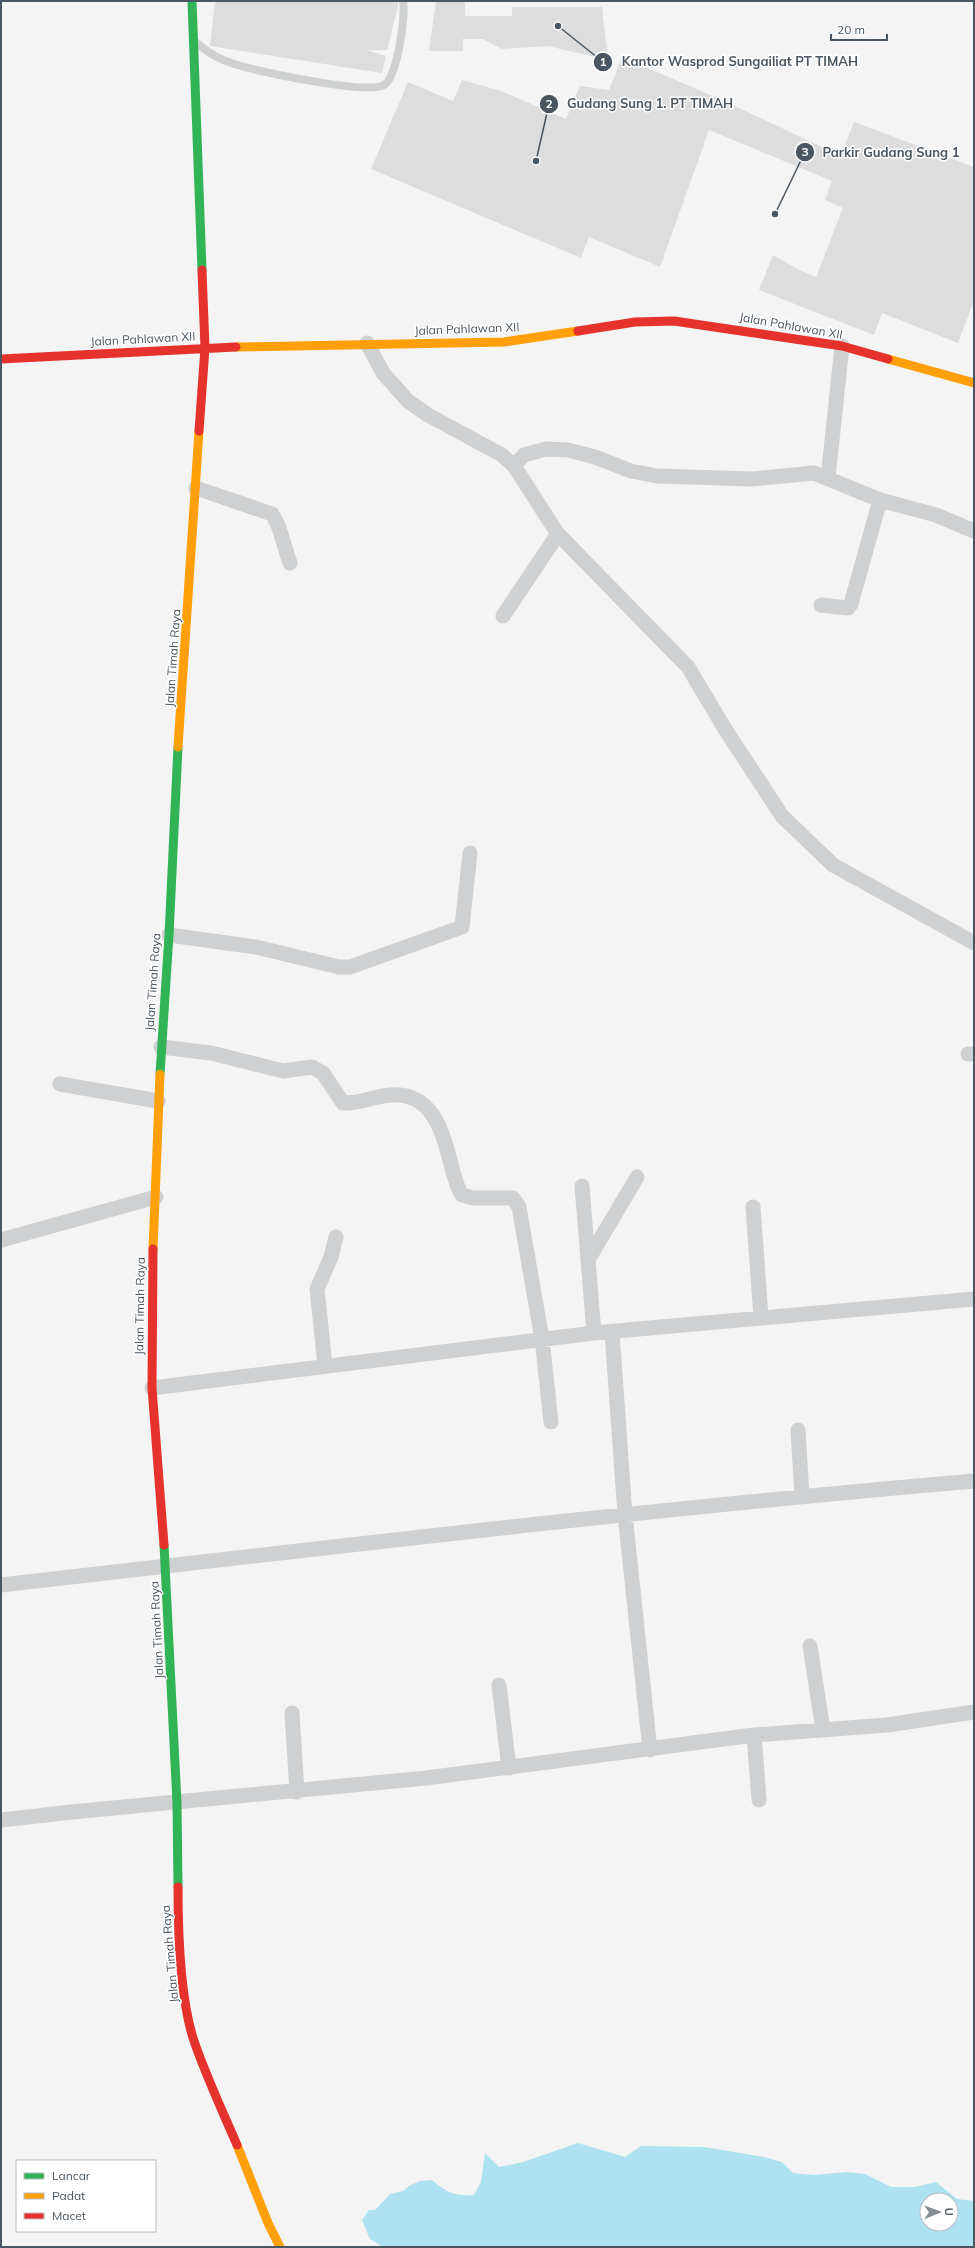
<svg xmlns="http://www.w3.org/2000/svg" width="975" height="2248" viewBox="0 0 975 2248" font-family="Mulish,sans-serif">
<rect width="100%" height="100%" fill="#f4f4f4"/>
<path fill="#aee2f0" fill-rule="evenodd" d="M 578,2143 L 625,2157 L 641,2146 L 704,2147 L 764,2157 L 782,2162 L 793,2173 L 814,2175 L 847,2172 L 865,2174 L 891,2187 L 915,2187 L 936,2182 L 957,2199 L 974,2201 L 974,2247 L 383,2247 L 370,2239 L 362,2220 L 369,2210 L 375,2210 L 390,2194 L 403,2191 L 409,2186 L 420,2181 L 432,2180 C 448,2193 453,2196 474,2195 L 481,2182 L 485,2153 L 499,2167 L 523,2162 ZM 927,2200 L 951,2200 L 951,2224 L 927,2224 Z"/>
<path fill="#ddddde" d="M 215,1 L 398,1 L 398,6 L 387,50 L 366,50 L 386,56 L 382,73 L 210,46 Z
M 436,1 L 465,1 L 465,16 L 512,16 L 512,7 L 602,7 L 608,60 L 548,46 L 502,49 L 483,39 L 463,39 L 463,51 L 429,51 Z
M 622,57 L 722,100 L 841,156 L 854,122 L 974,167 L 974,301 L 958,343 L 882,313 L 874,335 L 759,290 L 773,255 L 799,270 L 816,277 L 843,208 L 825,200 L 832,181 L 709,130 L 660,267 L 589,237 L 581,258 L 371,169 L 408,82 L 453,101 L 462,80 L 501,91 L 566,119 L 580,86 L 609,90 Z"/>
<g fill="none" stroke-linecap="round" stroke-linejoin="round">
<path stroke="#ced0d2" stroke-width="8" d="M 197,43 C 207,52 221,60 234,64 C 257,71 366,95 384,85 C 397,78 406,16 403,1"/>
<path stroke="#ced0d2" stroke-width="15" d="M 367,343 L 383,373 L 408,401 L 428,415 L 502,455 L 514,466 L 558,534 L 688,667 L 725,729 L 782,816 L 833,865 L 974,943
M 514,466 L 524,455 L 546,449 L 568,450 L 595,457 L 631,471 L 657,476 L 752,479 L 814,473 L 880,500 L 936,515 L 974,531
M 828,478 L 842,346
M 196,488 L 272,514 L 278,525 L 290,563
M 821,605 L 848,608 L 851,604 L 880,500
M 503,616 L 558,534
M 169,935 L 256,947 L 339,967 L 350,967 L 462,927 L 470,853
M 161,1047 L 211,1053 L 283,1071 L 312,1067 L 323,1073 L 343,1103 C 362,1104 380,1093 400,1095 C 438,1099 445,1142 453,1172 C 456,1179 457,1189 462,1195 L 473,1198 L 513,1198 L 519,1207 L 542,1339 L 551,1422
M 968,1054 L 974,1054
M 60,1084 L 158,1101
M 582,1186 L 594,1333
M 753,1207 L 761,1317
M 1,1240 L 156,1197
M 588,1260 L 637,1177
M 612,1332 L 625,1515 L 650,1750
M 325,1365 L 317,1289 L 331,1257 L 336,1237
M 152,1388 L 594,1333 L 974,1299
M 798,1430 L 802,1496
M 1,1585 C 325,1548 649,1509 974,1481
M 810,1646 L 823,1730
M 499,1685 L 509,1768
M 292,1713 L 297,1792
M 754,1735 L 759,1800
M 1,1820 L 72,1812 L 426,1778 L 754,1735 L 887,1725 L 974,1712"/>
<path stroke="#30b455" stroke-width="9" d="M 192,1 L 202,270
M 160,1074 L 169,935 L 178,747
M 164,1545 L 177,1803 L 178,1887"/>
<path stroke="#ff9f0a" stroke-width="9" d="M 236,347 L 504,342 L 578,331
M 888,359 L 974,383
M 178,747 L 199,431
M 153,1249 L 160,1074
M 237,2145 L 268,2223 L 280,2247"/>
<path stroke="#e5322d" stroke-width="9" d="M 578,331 L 635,322 L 674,321 L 842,346 L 888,359
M 1,359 L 236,347
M 199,431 L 205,348 L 202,270
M 153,1249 L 152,1388 L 164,1545
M 178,1887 C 178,1931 180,1996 193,2038 C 205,2074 222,2110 237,2145"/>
</g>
<g text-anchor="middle" stroke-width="3" stroke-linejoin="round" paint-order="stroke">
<g font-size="12" fill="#4a5661" stroke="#fff">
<text transform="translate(791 326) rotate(10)" y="4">Jalan Pahlawan XII</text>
<text transform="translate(467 329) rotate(-2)" y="4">Jalan Pahlawan XII</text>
<text transform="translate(143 339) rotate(-3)" y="4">Jalan Pahlawan XII</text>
<text transform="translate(173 658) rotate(-86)" y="4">Jalan Timah Raya</text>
<text transform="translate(153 982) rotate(-86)" y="4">Jalan Timah Raya</text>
<text transform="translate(140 1306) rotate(-89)" y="4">Jalan Timah Raya</text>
<text transform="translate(157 1630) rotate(-93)" y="4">Jalan Timah Raya</text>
<text transform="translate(170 1954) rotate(-95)" y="4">Jalan Timah Raya</text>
</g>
</g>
<path fill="none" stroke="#4a5661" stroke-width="1.5" d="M558 26L603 62M536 161L549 104M775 214L805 152"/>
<g fill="#4a5661" stroke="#fff" stroke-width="1.5">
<circle cx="558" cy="26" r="4"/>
<circle cx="536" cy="161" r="4"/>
<circle cx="775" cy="214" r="4"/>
<circle cx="603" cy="62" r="10"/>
<circle cx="549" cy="104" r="10"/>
<circle cx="805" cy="152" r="10"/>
</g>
<g font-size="12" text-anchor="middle" font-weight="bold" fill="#fff">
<text x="603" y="66">1</text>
<text x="549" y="108">2</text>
<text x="805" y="156">3</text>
</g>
<g font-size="13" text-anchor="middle" font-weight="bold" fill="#4a5661" stroke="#fff" stroke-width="3" stroke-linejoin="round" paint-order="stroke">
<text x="740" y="66">Kantor Wasprod Sungailiat PT TIMAH</text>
<text x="650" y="108">Gudang Sung 1. PT TIMAH</text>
<text x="891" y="157">Parkir Gudang Sung 1</text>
</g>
<rect width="975" height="2248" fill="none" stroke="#4a5661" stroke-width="4"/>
<rect x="16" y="2160" width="140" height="72" fill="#ffffff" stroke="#b7bbc0"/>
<rect x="24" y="2173" width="20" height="6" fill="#30b455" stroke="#b7bbc0"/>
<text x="52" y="2180" font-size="12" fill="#4a5661">Lancar</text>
<rect x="24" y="2193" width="20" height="6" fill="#ff9f0a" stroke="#b7bbc0"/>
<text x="52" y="2200" font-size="12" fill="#4a5661">Padat</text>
<rect x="24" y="2213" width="20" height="6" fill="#e5322d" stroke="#b7bbc0"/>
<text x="52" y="2220" font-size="12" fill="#4a5661">Macet</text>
<g transform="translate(939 2212) rotate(89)"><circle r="19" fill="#ffffff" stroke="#b7bbc0"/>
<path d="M0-3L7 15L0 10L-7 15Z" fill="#868d94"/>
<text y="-6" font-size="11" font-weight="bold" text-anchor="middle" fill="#4a5661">U</text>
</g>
<path d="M831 34v6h56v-6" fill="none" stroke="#4a5661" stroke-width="2"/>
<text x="837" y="34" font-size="12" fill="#4a5661" stroke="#ffffff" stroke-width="3" paint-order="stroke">20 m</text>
</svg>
